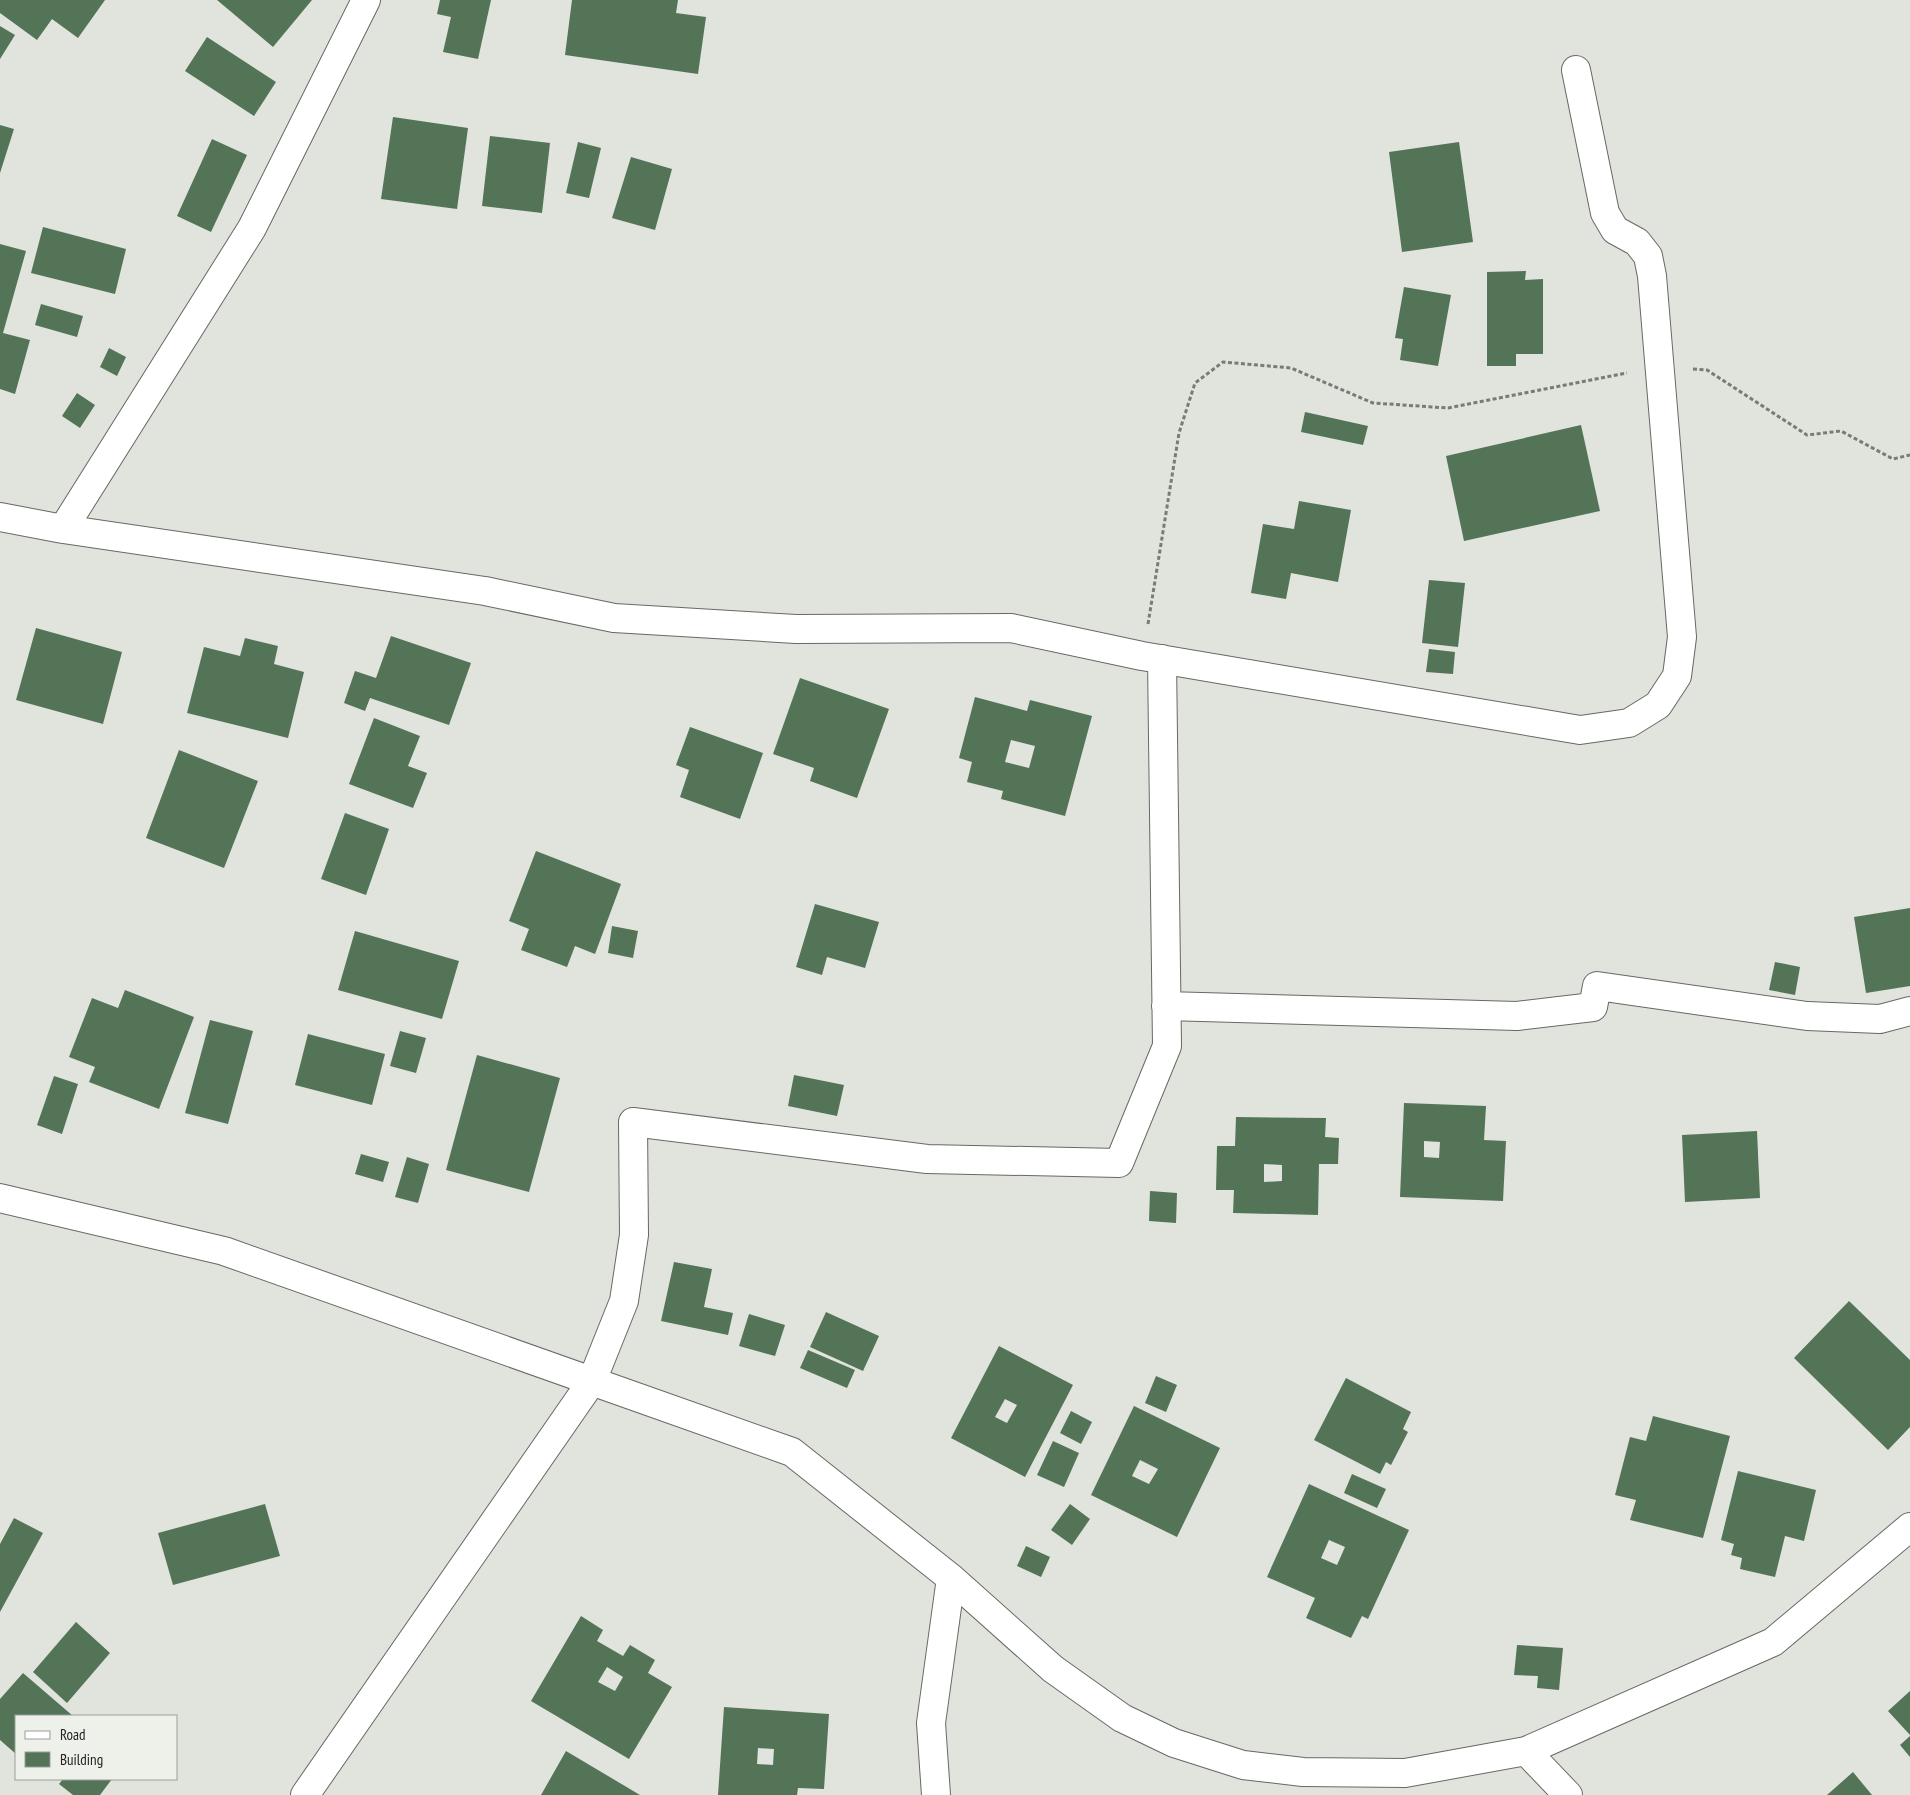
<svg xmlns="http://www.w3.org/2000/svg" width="1910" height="1795" viewBox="0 0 1910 1795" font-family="'PT Sans Narrow',sans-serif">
<rect width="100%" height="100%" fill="#e1e3dd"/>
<path fill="#547457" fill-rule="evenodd" d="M 0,0 L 105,0 L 78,38 L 52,19 L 37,40 L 0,13 Z
M 217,0 L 312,0 L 273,47 Z
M 440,0 L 491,0 L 478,59 L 443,52 L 451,17 L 437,14 Z
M 572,0 L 678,0 L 676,13 L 706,17 L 698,74 L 565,55 Z
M 0,26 L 15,35 L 0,59 Z
M 207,37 L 276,82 L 254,116 L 185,71 Z
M 393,117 L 468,128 L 457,209 L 381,199 Z
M 0,125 L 14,129 L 0,173 Z
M 490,136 L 550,143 L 542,213 L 482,206 Z
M 212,139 L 247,155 L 211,232 L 177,216 Z
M 578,142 L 601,148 L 589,198 L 566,193 Z
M 1459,142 L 1473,242 L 1402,252 L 1389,152 Z
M 631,157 L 672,169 L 655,230 L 612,218 Z
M 43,227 L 126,249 L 115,294 L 31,273 Z
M 0,244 L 26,251 L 3,333 L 30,340 L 15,394 L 0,389 Z
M 1526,271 L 1525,280 L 1543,279 L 1543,354 L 1516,354 L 1516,366 L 1487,366 L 1487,272 Z
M 1404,287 L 1451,295 L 1438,366 L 1400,360 L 1403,339 L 1395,338 Z
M 41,304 L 83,316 L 77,337 L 35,325 Z
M 109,348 L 126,357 L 117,376 L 100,367 Z
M 77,393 L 95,405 L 80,428 L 62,416 Z
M 1305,412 L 1368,426 L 1363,445 L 1301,432 Z
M 1581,425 L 1600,511 L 1464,541 L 1446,456 Z
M 1299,501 L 1351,510 L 1338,582 L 1291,573 L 1286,599 L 1251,593 L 1263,524 L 1294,529 Z
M 1429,580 L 1465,583 L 1458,647 L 1422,643 Z
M 36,628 L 122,652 L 103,724 L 16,700 Z
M 391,636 L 471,663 L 449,725 L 370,698 L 365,711 L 344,703 L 355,671 L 376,678 Z
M 245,638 L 278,646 L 274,664 L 304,672 L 288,738 L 187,713 L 204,647 L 240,656 Z
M 1429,649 L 1455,652 L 1453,674 L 1426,672 Z
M 800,678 L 889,709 L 857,798 L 810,781 L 814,768 L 773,754 Z
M 975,697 L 1027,711 L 1030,700 L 1092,716 L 1065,816 L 1001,799 L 1003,791 L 967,782 L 972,762 L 959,758 ZM 1011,740 L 1035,746 L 1029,768 L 1005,762 Z
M 374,718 L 420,736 L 408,766 L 427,773 L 413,808 L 349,784 Z
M 690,727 L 763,753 L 740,819 L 680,797 L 689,770 L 676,765 Z
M 179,750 L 258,781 L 224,868 L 146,838 Z
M 345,813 L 389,829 L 366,895 L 321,879 Z
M 536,851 L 621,884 L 595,954 L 575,946 L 567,967 L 521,950 L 529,929 L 509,921 Z
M 815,904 L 879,922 L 865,968 L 827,957 L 822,975 L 796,967 Z
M 1910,908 L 1910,986 L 1866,993 L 1854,917 Z
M 612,926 L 638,931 L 633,958 L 608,953 Z
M 355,931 L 459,961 L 442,1019 L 338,990 Z
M 1775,962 L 1800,967 L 1795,995 L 1769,990 Z
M 125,990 L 194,1017 L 159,1109 L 89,1082 L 95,1067 L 69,1057 L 92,998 L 118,1008 Z
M 210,1020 L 253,1031 L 228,1124 L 185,1113 Z
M 400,1031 L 426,1038 L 416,1073 L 390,1066 Z
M 308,1034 L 385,1054 L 372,1105 L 295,1085 Z
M 477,1055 L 560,1078 L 529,1192 L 446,1170 Z
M 794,1075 L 844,1085 L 837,1116 L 788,1106 Z
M 54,1076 L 78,1084 L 62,1134 L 37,1125 Z
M 1404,1103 L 1486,1106 L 1484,1140 L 1506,1141 L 1503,1201 L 1400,1197 ZM 1424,1141 L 1440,1142 L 1439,1158 L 1424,1157 Z
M 1236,1117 L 1326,1118 L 1325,1137 L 1339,1138 L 1338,1164 L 1319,1164 L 1318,1215 L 1233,1213 L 1234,1190 L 1216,1190 L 1217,1146 L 1235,1146 ZM 1264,1164 L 1282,1165 L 1282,1181 L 1264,1182 Z
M 1757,1131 L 1760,1198 L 1685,1202 L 1682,1135 Z
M 361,1154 L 389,1162 L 383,1182 L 355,1174 Z
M 407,1157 L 429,1164 L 418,1203 L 395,1197 Z
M 1150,1191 L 1177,1193 L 1176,1223 L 1149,1221 Z
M 674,1262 L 712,1269 L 704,1307 L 733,1313 L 728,1335 L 661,1321 Z
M 1849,1301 L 1910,1360 L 1910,1427 L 1888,1450 L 1794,1358 Z
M 826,1312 L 879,1336 L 863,1371 L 810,1347 Z
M 749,1314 L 785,1325 L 775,1356 L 739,1346 Z
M 999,1346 L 1073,1385 L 1025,1477 L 951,1438 ZM 1005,1399 L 1017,1405 L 1007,1423 L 995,1417 Z
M 808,1350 L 855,1370 L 847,1388 L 800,1368 Z
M 1156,1376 L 1177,1385 L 1166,1412 L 1145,1403 Z
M 1346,1378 L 1411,1412 L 1403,1429 L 1408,1432 L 1391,1465 L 1386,1462 L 1380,1474 L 1314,1440 Z
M 1134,1406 L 1220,1448 L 1177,1537 L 1091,1495 ZM 1140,1460 L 1158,1469 L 1149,1484 L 1132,1476 Z
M 1071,1411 L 1092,1422 L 1081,1444 L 1060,1433 Z
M 1653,1416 L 1730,1436 L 1703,1538 L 1630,1520 L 1636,1500 L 1615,1495 L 1630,1437 L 1646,1441 Z
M 1053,1441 L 1079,1453 L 1064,1487 L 1037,1475 Z
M 1738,1471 L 1816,1490 L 1804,1541 L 1785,1536 L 1775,1577 L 1740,1569 L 1742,1558 L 1731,1555 L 1734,1544 L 1721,1540 Z
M 1352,1474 L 1386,1489 L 1377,1508 L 1344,1493 Z
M 1309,1484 L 1409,1530 L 1368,1619 L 1362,1616 L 1351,1638 L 1306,1618 L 1315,1598 L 1267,1577 ZM 1329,1540 L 1345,1547 L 1337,1565 L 1321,1558 Z
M 265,1504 L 280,1556 L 173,1585 L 158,1533 Z
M 1070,1504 L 1090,1519 L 1072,1545 L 1051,1530 Z
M 14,1518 L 43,1533 L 0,1612 L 0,1544 Z
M 1026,1546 L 1050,1557 L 1041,1577 L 1017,1566 Z
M 581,1616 L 603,1630 L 597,1641 L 623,1656 L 630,1645 L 655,1660 L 648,1673 L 672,1687 L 629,1759 L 531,1701 ZM 607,1667 L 623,1677 L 615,1691 L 598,1682 Z
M 76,1622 L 110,1653 L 67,1703 L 33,1672 Z
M 1517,1645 L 1563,1648 L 1559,1690 L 1537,1688 L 1538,1676 L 1514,1675 Z
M 23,1673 L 73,1716 L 16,1716 L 16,1754 L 0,1740 L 0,1699 Z
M 1910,1691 L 1910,1735 L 1888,1711 Z
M 724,1707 L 829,1714 L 824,1789 L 798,1788 L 797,1795 L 718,1795 ZM 758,1748 L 774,1749 L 773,1765 L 757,1764 Z
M 1910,1736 L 1910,1757 L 1900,1745 Z
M 566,1751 L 640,1795 L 541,1795 Z
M 1853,1772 L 1872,1795 L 1827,1795 Z
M 63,1779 L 112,1779 L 100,1795 L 73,1795 L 59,1784 Z"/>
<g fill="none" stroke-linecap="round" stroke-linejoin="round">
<g stroke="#676964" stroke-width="30">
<path id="street" d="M 0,517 L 63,529 L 485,591 L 614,618 L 796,629 L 1011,628 L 1142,656 L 1580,730 L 1629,723 L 1658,705 L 1677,676 L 1682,637 L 1652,276 L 1648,256 L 1637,242 L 1615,230 L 1605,213 L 1576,70
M 63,529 L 252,228 L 366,0
M 1166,1006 L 1517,1016 L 1593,1007 L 1597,986 L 1807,1016 L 1880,1019 L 1910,1011
M 0,1198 L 224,1251 L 792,1452 L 951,1578 L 1053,1669 L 1122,1718 L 1174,1743 L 1243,1765 L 1303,1772 L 1405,1773 L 1526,1751 L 1773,1642 L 1910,1527
M 1526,1751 L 1568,1795
M 305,1795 L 592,1381 L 624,1301 L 634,1235 L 633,1122 L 927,1159 L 1119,1163 L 1167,1046 L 1162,659
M 936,1795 L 931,1723 L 951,1578"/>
</g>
<path stroke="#797b77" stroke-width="3" stroke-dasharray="4 2.5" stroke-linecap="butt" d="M 1693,369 L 1707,370 L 1807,435 L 1841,431 L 1893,459 L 1910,455
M 1148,624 L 1179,433 L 1195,383 L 1223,362 L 1291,368 L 1373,403 L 1448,408 L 1627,373"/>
<use href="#street" stroke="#fff" stroke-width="28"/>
</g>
<rect x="15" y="1715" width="162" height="65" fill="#eef0ea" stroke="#9c9e9a"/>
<rect x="25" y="1731" width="25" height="8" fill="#ffffff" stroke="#9c9e9a"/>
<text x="60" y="1740" font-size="15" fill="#222321">Road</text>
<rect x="25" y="1752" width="25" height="15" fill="#547457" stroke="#9c9e9a"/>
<text x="60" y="1765" font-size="15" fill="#222321">Building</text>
</svg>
